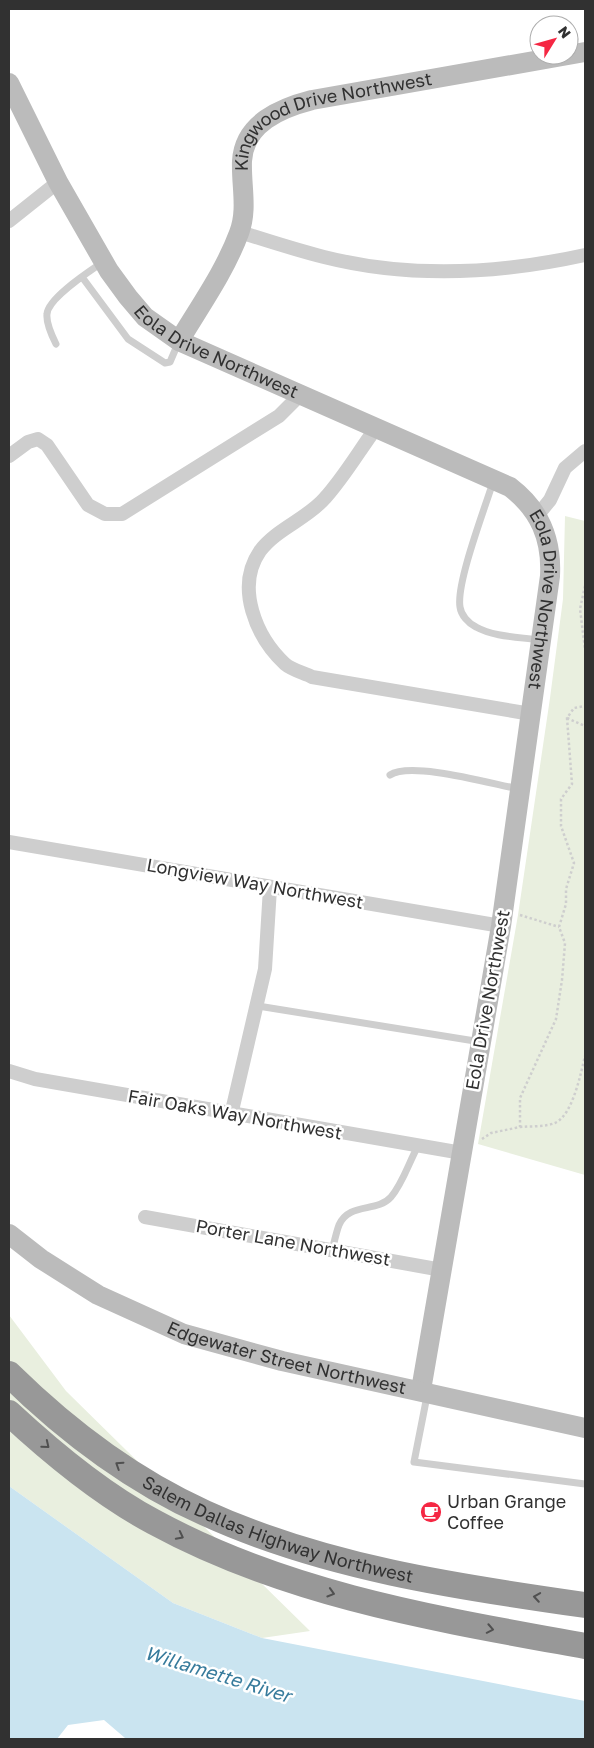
<svg xmlns="http://www.w3.org/2000/svg" width="594" height="1748" viewBox="0 0 594 1748" font-family="'Golos Text',sans-serif">
<rect width="100%" height="100%" fill="#fff"/>
<path fill="#e9efdf" d="M 565,516 L 585,521 L 585,1175 L 478,1144 L 518,915 L 550,698 L 563,599 Z
M 9,1315 L 66,1391 L 310,1631 L 262,1638 L 173,1603 L 9,1486 Z"/>
<path fill="#cae4f0" d="M 9,1486 L 173,1603 L 262,1638 L 585,1701 L 585,1739 L 138,1739 L 125,1738 L 104,1720 L 68,1725 L 57,1739 L 9,1739 Z"/>
<g fill="none" stroke-linecap="round" stroke-linejoin="round">
<path stroke="#cecece" stroke-width="2.5" stroke-dasharray="2.5 2.5" stroke-linecap="butt" d="M 585,586 L 580,609 L 585,649
M 567,718 L 585,726
M 520,915 L 559,927
M 520,1127 C 531,1126 545,1127 555,1123 C 573,1115 581,1072 585,1056
M 482,1139 L 491,1133 L 520,1127 L 520,1098 L 556,1019 L 562,980 L 565,943 L 559,927 L 566,904 L 566,889 L 574,863 L 561,826 L 561,799 L 572,784 L 567,718 L 574,708 L 585,706"/>
<path stroke="#cecece" stroke-width="7" d="M 82,277 L 128,339 L 165,363 L 170,362 L 179,341
M 56,344 C 52,336 46,323 47,314 C 48,298 90,271 103,262
M 493,482 C 485,508 456,583 460,607 C 461,615 468,623 476,627 C 494,637 519,637 539,640
M 390,775 C 411,761 492,784 519,789
M 258,1006 L 481,1042
M 332,1251 C 334,1243 336,1233 339,1225 C 349,1202 377,1213 391,1197 C 403,1183 409,1162 418,1146
M 427,1396 L 414,1462 L 585,1484"/>
<path stroke="#cecece" stroke-width="14" d="M 9,221 L 58,182
M 240,232 C 268,241 296,250 324,257 C 411,279 499,274 585,255
M 376,428 C 359,451 344,477 325,498 C 307,519 276,529 260,551 C 235,587 256,637 285,664 C 292,670 304,673 312,677 L 531,714
M 9,456 L 28,442 L 38,439 L 47,445 L 88,505 L 105,514 L 122,514 L 279,416 L 300,395
M 537,516 L 550,500 L 565,468 L 585,451
M 9,842 L 501,926
M 9,1071 L 35,1079 L 462,1153
M 231,1115 L 265,969 L 270,888
M 145,1217 L 442,1270"/>
<g stroke="#bbb" stroke-width="20">
<path id="s1" d="M 9,83 L 58,182 L 109,271 L 128,297 L 145,317 L 179,341 L 510,487 C 540,510 552,539 550,576 L 501,926 L 421,1390"/>
<path id="s2" d="M 179,341 C 200,306 225,271 239,233 C 248,209 241,186 242,161 C 244,123 281,108 312,100 L 585,52"/>
<path id="s3" d="M 9,1234 L 41,1259 L 98,1295 L 184,1334 L 282,1361 L 585,1428"/>
</g>
<g stroke="#989898" stroke-width="26">
<path id="s4" d="M 9,1374 C 66,1430 132,1480 205,1513 C 323,1567 457,1587 585,1605"/>
<path d="M 9,1413 C 51,1452 103,1495 154,1522 C 288,1595 437,1619 585,1646"/>
</g>
</g>
<defs><path id="oneway-chevron" d="M-2-3.5L2.5 0L-2 3.5" fill="none" stroke-width="1.6" stroke-linecap="round" stroke-linejoin="round" transform="scale(1.25)"/></defs>
<g stroke="#505050">
<use href="#oneway-chevron" transform="translate(46 1445) rotate(39)"/>
<use href="#oneway-chevron" transform="translate(119 1465) rotate(-147)"/>
<use href="#oneway-chevron" transform="translate(180 1536) rotate(27)"/>
<use href="#oneway-chevron" transform="translate(331 1593) rotate(17)"/>
<use href="#oneway-chevron" transform="translate(537 1597) rotate(-171)"/>
<use href="#oneway-chevron" transform="translate(490 1629) rotate(11)"/>
</g>
<defs>
<g id="cafe-disc" transform="scale(1.125)"><circle r="9.5" fill="#f52743" stroke="#fff"/><path d="M-5.5-4.5H6V0H3Q3 3.5 0 3.5H-2.5Q-5.5 3.5-5.5 0ZM3-3.2v2h1.7v-2ZM-6 4.5H4V6H-6Z" fill="#fff"/></g>
</defs>
<g fill-rule="evenodd">
<use href="#cafe-disc" x="431" y="1512"/>
</g>
<g text-anchor="middle" stroke-width="5" stroke-linejoin="round" paint-order="stroke">
<g font-size="18" fill="#313131" stroke="#fff">
<text dy="6" stroke="none"><textPath href="#s2" startOffset="302">Kingwood Drive Northwest</textPath></text>
<text dy="6" stroke="none"><textPath href="#s1" startOffset="351">Eola Drive Northwest</textPath></text>
<text dy="6" stroke="none"><textPath href="#s1" startOffset="800">Eola Drive Northwest</textPath></text>
<text transform="translate(255 884) rotate(10)" y="6">Longview Way Northwest</text>
<text transform="translate(488 1000) rotate(-80)" y="6">Eola Drive Northwest</text>
<text transform="translate(235 1115) rotate(10)" y="6">Fair Oaks Way Northwest</text>
<text transform="translate(293 1243) rotate(10)" y="6">Porter Lane Northwest</text>
<text dy="6" stroke="none"><textPath href="#s3" startOffset="308">Edgewater Street Northwest</textPath></text>
<text dy="6" stroke="none"><textPath href="#s4" startOffset="316">Salem Dallas Highway Northwest</textPath></text>
</g>
<g font-size="18" fill="#313131" stroke="#fff" text-anchor="start">
<text x="447" y="1508">Urban Grange<tspan x="447" dy="21">Coffee</tspan></text>
</g>
<g font-size="19" font-style="italic" fill="#377b9c" stroke="#fff">
<text transform="translate(218 1674) rotate(17)" y="7">Willamette River</text>
</g>
</g>
<rect width="594" height="1748" fill="none" stroke="#313131" stroke-width="20"/>
<g transform="translate(554 40) rotate(53)"><circle r="24" fill="#ffffff" stroke="#adadad"/>
<path d="M0-4L9 19L0 12L-9 19Z" fill="#f52743"/>
<text y="-8" font-size="14" font-weight="bold" text-anchor="middle" fill="#313131">N</text>
</g>
</svg>
